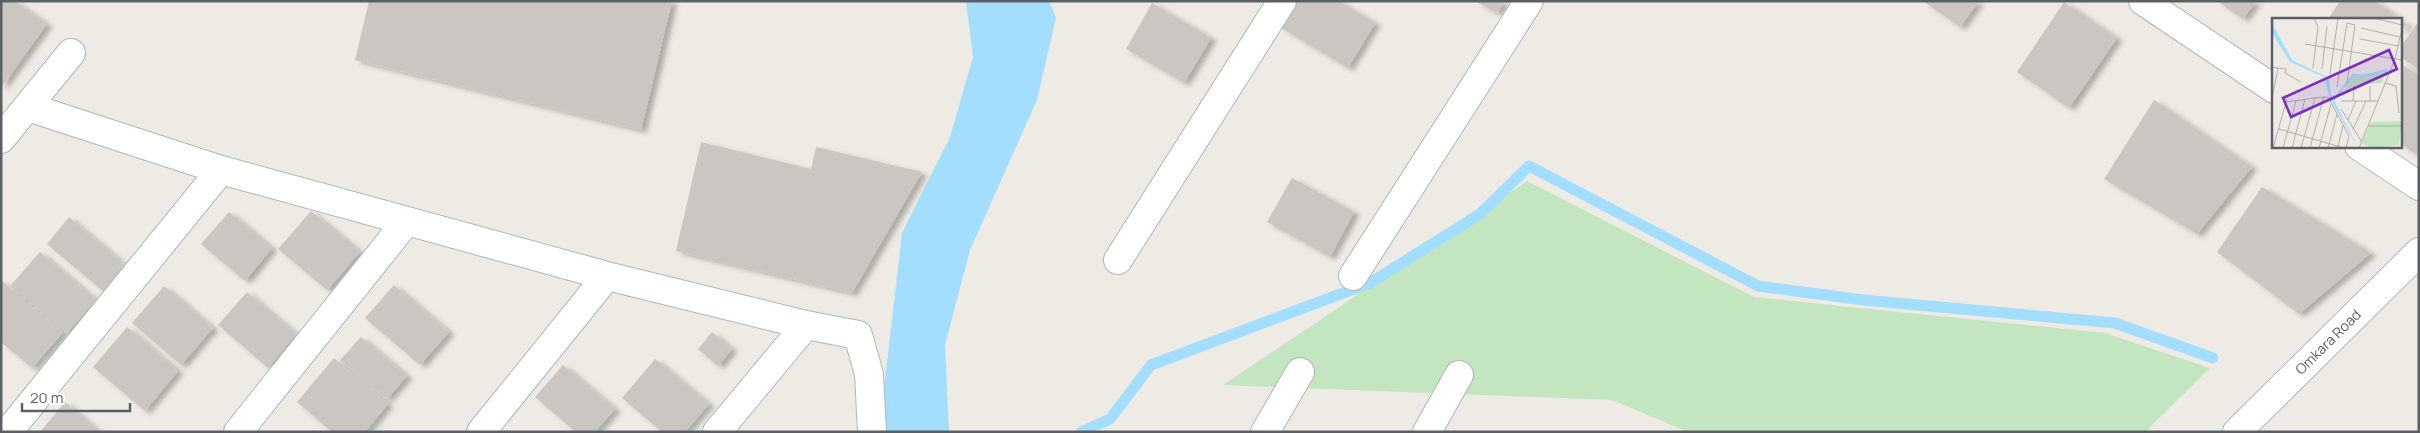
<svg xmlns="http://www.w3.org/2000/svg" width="2420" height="433" viewBox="0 0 2420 433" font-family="Manrope,sans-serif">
<defs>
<filter id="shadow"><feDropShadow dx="5.5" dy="3" stdDeviation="2.5" flood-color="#0004"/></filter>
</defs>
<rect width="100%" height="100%" fill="#eeebe4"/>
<path fill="#c3e6c0" d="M 1527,181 L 1754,297 L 2105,333 L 2210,368 L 2145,432 L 1688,432 L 1612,400 L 1223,385 Z"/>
<path fill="#a4defe" d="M 966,1 L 1049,1 L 1056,18 L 1037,100 L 970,250 L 945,345 L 949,432 L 879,432 L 902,233 L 950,137 L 973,57 Z"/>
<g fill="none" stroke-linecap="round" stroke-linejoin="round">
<path stroke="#a4defe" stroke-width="11" d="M 1081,432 L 1110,419 L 1151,365 L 1370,283 L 1480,214 L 1529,166 L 1758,286 L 1863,300 L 2115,323 L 2213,358"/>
</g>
<path fill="#cac6c1" filter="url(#shadow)" d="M 1,1 L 15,1 L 47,24 L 1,88 Z
M 369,1 L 672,1 L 641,130 L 355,60 Z
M 1296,1 L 1339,1 L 1375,23 L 1348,68 L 1281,28 Z
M 1475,1 L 1504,1 L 1497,13 Z
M 1923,1 L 1979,1 L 1960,27 Z
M 2217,1 L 2256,1 L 2243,19 Z
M 2340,1 L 2375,1 L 2400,19 L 2328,19 Z
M 2064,2 L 2117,38 L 2069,108 L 2017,72 Z
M 1152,3 L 1211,38 L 1184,83 L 1126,49 Z
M 2401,20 L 2407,24 L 2401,32 Z
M 2419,21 L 2419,70 L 2401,57 L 2401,46 Z
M 2401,64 L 2419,76 L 2419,156 L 2401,144 Z
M 2154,100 L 2252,167 L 2197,234 L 2104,179 Z
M 701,142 L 811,169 L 816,147 L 922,172 L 852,293 L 676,251 Z
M 1292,178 L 1354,212 L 1330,257 L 1267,222 Z
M 2262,187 L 2371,253 L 2299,314 L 2217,252 Z
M 311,211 L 360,252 L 327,290 L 278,249 Z
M 229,212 L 272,248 L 245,281 L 201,244 Z
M 69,217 L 126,266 L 104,292 L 47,244 Z
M 40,252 L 96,300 L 67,333 L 10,286 Z
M 1,280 L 63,332 L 32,368 L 1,342 Z
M 394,285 L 449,332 L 420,365 L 365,318 Z
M 164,286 L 213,328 L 181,365 L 132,323 Z
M 247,292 L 296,334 L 268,368 L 218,325 Z
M 127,327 L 178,371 L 145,411 L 93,367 Z
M 712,332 L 732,349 L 718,366 L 698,349 Z
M 361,337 L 407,376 L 387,399 L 340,360 Z
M 334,358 L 388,404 L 365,432 L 332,432 L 297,402 Z
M 655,359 L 709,404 L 685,432 L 662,432 L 622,398 Z
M 563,365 L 615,409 L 595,432 L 576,432 L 535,397 Z
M 65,402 L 99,432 L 40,432 Z"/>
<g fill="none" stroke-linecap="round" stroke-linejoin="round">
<g stroke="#b1b5b9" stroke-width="30">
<path id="street" d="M 2143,1 L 2274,89
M 28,107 L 221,170 L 607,276 L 481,432
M 1,139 L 71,53
M 2359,146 L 2419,186
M 1118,260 L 1282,1
M 607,276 L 806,325 L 858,335 L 869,374 L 872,432
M 1353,276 L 1529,1
M 8,432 L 221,170
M 238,432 L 406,222
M 717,432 L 806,325
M 1265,432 L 1300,372
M 1427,432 L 1459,375"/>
</g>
<g stroke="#b0b4b9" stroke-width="30">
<g id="secondary">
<path id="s1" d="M 2237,432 L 2419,252"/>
</g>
</g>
<use href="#street" stroke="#fff" stroke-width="28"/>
<use href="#secondary" stroke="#fff" stroke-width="28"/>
</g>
<g text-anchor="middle" stroke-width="4.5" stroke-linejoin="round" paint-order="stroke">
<g font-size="14" fill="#5c6064" stroke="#fff">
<text dy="5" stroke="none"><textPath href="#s1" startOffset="128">Omkara Road</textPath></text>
</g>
</g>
<g transform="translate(2272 18)">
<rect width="130" height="130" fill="#eeebe4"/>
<path d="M 115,53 L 110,65 L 89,66 L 72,73 L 81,58 ZM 130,103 L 127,127 L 100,130 L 90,125 L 99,104 Z" fill="#c3e6c0"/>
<path d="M 1,7 L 20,42 L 57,60 L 59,76 L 85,128 L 58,81 L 52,59 L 18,44 L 0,15 Z" fill="#a4defe"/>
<path fill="none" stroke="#a4defe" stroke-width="2.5" d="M 62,82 L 81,57 L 93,58 L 115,52"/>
<path fill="none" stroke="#b0afad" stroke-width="1" d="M 102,0 L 130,7M 89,10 L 128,19M 88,21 L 126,28M 33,26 L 130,42M 0,49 L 6,50 L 0,81M 6,50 L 14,51 L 13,55 L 29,64M 41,50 L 46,9 L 42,0M 50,51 L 55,8M 58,56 L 66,0M 113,65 L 124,68 L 127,95M 98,68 L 98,83M 65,69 L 75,5 L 83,7 L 75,65M 43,80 L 56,79 L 77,118 L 74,130M 69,83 L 106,83M 81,83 L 82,68M 14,84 L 43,80 L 29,130M 69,91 L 90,124M 76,102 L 84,83M 96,108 L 129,108M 7,111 L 72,130M 81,111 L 94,83M 66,129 L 71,107M 1,130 L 15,81M 11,130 L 24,83M 20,130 L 33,81M 38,130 L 52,78M 47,130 L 59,86M 56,130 L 65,96M 87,130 L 123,41 L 130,11"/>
<path fill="#7b2cbf" fill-opacity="0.15" stroke="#7b2cbf" stroke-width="2.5" d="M 117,32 L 125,51 L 19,99 L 11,80 Z"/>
<rect width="130" height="130" fill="none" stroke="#5c6064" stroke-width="2.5"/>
</g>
<rect width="2420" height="433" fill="none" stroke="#5c6064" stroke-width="5"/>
<path d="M22 403v8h108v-8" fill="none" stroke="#5c6064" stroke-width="2.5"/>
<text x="30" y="403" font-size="15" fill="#5c6064" stroke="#ffffff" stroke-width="4" paint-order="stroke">20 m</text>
</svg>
